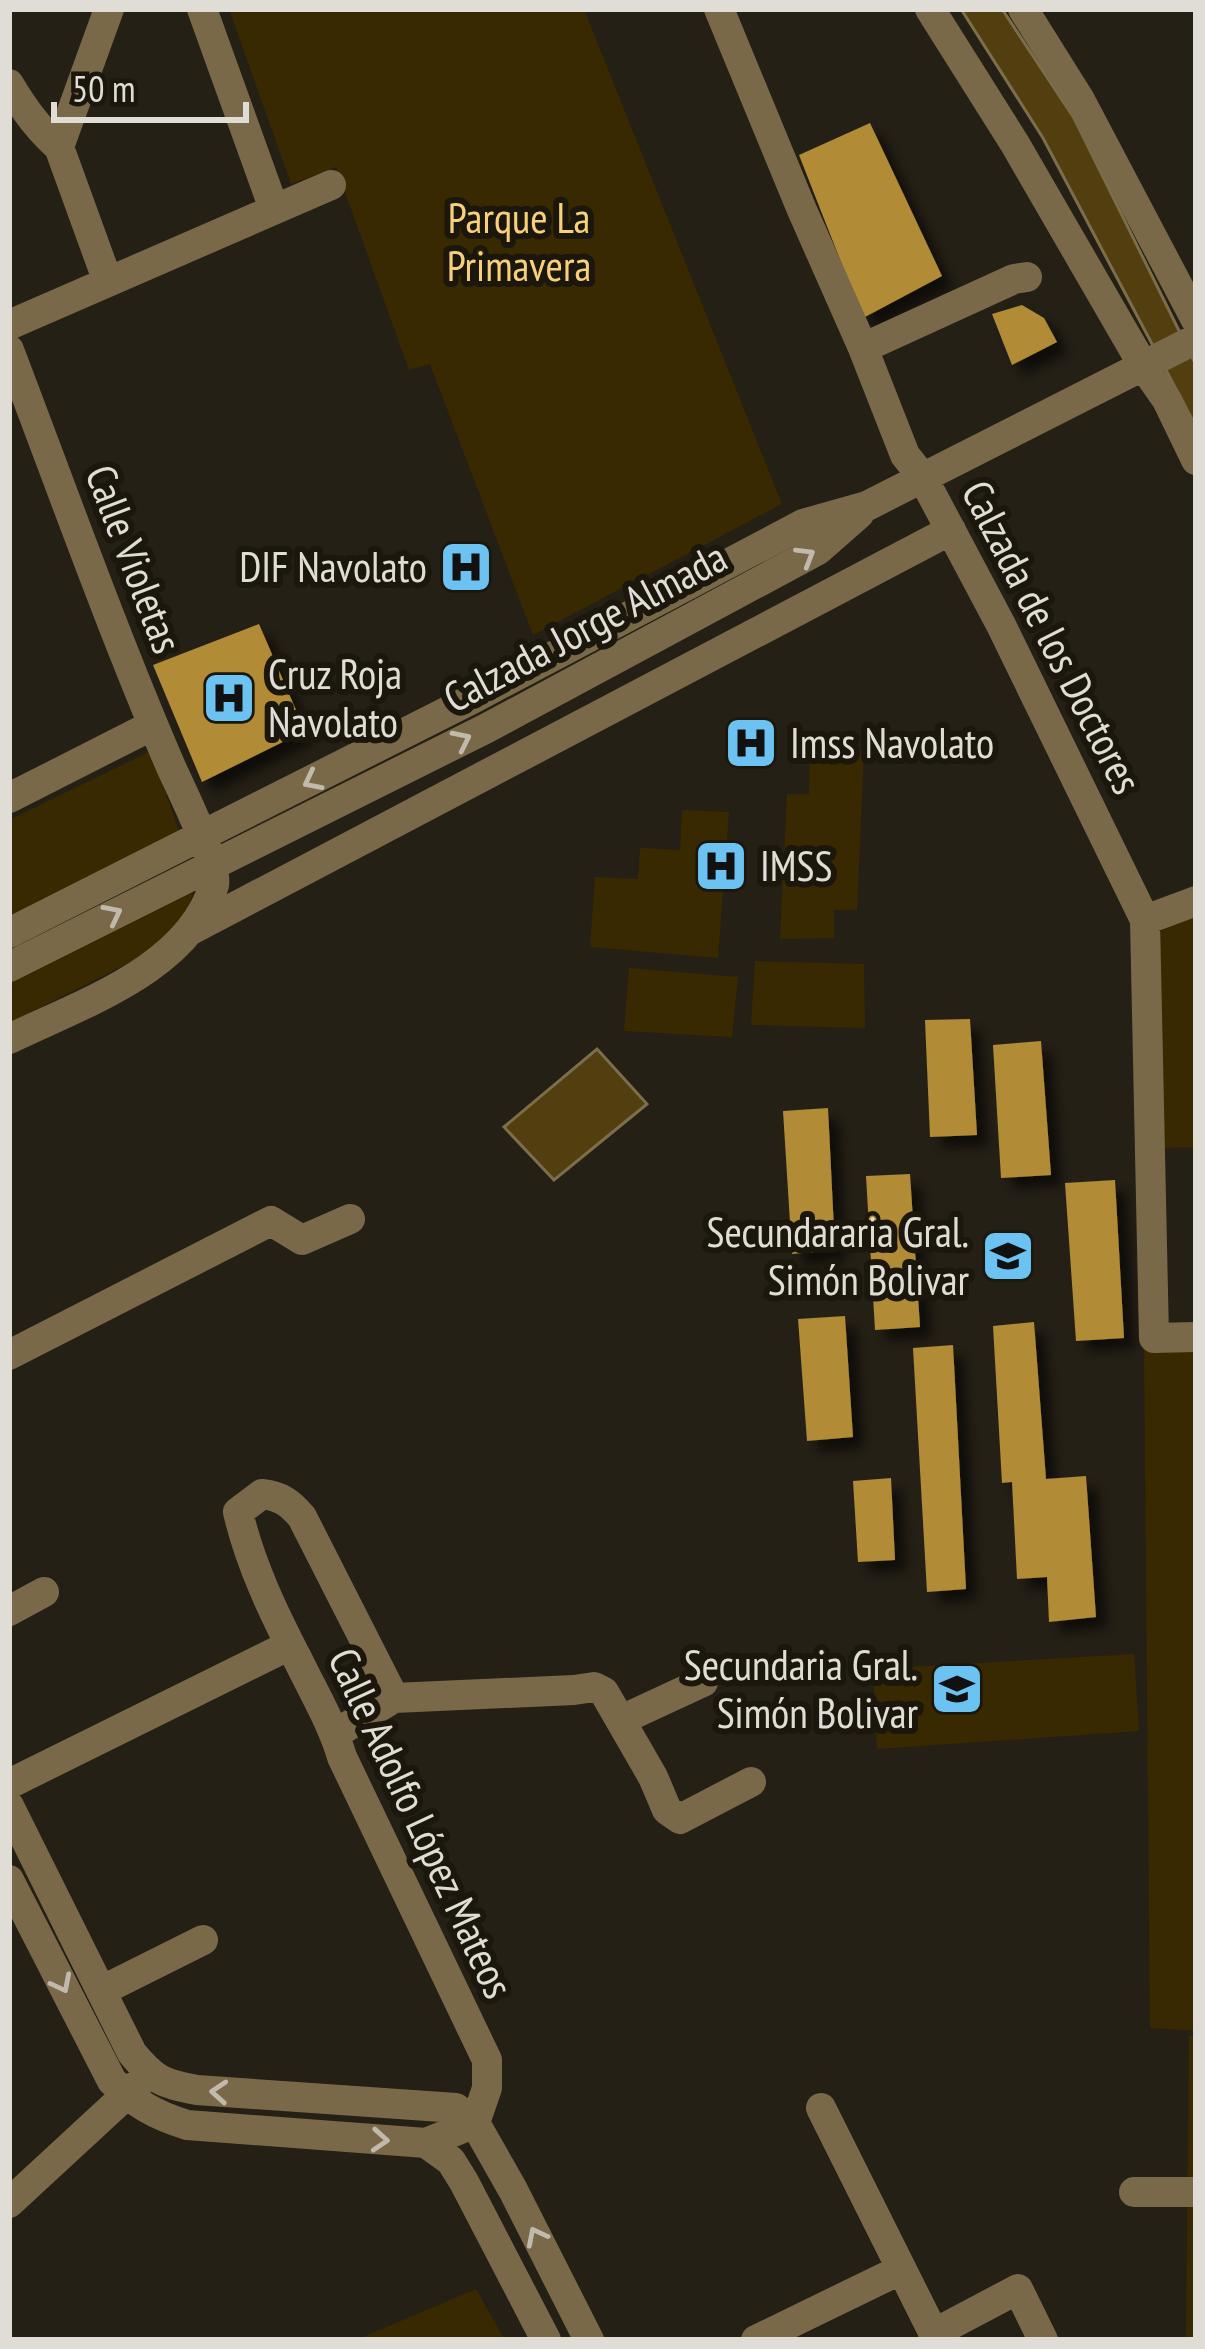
<svg xmlns="http://www.w3.org/2000/svg" width="1205" height="2349" viewBox="0 0 1205 2349" font-family="'PT Sans Narrow',sans-serif">
<defs>
<filter id="shadow"><feDropShadow dx="11" dy="11" stdDeviation="6" flood-color="#0009"/></filter>
</defs>
<rect width="100%" height="100%" fill="#252016"/>
<path fill="#392901" d="M 229,9 L 584,9 L 782,504 L 533,635 L 430,364 L 409,370 L 336,167 L 291,184 Z
M 810,747 L 864,750 L 857,910 L 834,910 L 834,938 L 780,939 L 787,794 L 809,794 Z
M 151,751 L 181,837 L 9,920 L 9,820 Z
M 682,810 L 729,812 L 718,958 L 590,947 L 595,877 L 638,879 L 640,848 L 680,850 Z
M 190,883 L 193,894 L 185,920 L 144,955 L 9,1023 L 9,975 Z
M 1196,912 L 1196,1147 L 1164,1148 L 1159,935 L 1164,927 Z
M 755,961 L 864,964 L 865,1028 L 751,1025 Z
M 629,968 L 738,977 L 732,1037 L 624,1031 Z
M 1196,1347 L 1196,2031 L 1150,2028 L 1144,1349 Z
M 1134,1654 L 1139,1731 L 877,1749 L 873,1669 Z
M 1189,2036 L 1196,2036 L 1196,2340 L 1186,2340 Z
M 476,2289 L 505,2340 L 356,2340 Z"/>
<path fill="#523e0f" stroke="#7d6e4b" stroke-width="3" d="M 961,9 L 1002,9 L 1074,118 L 1196,365 L 1196,427 L 1043,138 Z
M 597,1049 L 647,1104 L 554,1180 L 504,1127 Z"/>
<path fill="#b18b34" filter="url(#shadow)" d="M 870,123 L 942,276 L 863,318 L 799,155 Z
M 1022,305 L 1044,318 L 1057,342 L 1012,365 L 992,314 Z
M 259,624 L 305,731 L 202,782 L 153,665 Z
M 970,1019 L 977,1135 L 930,1137 L 925,1020 Z
M 1041,1041 L 1051,1175 L 1001,1178 L 993,1045 Z
M 828,1108 L 835,1250 L 792,1254 L 783,1111 Z
M 910,1174 L 920,1327 L 875,1330 L 866,1176 Z
M 1115,1180 L 1124,1338 L 1076,1341 L 1065,1183 Z
M 845,1316 L 853,1437 L 807,1441 L 798,1319 Z
M 1034,1322 L 1046,1479 L 1086,1476 L 1096,1617 L 1049,1622 L 1047,1577 L 1017,1579 L 1012,1482 L 1002,1483 L 993,1326 Z
M 953,1345 L 966,1589 L 927,1592 L 913,1348 Z
M 891,1478 L 895,1560 L 858,1562 L 853,1481 Z"/>
<g fill="none" stroke-linecap="round" stroke-linejoin="round">
<path stroke="#796949" stroke-width="30" d="M 202,9 L 274,209
M 719,9 L 802,210 L 863,348 L 905,455 L 923,478 L 1001,625 L 1145,920 L 1154,1338 L 1196,1337
M 930,9 L 1015,144 L 1144,367 L 1167,400 L 1196,460
M 1023,9 L 1080,100 L 1196,320
M 9,84 C 23,108 38,129 59,147 L 108,282
M 59,147 L 109,9
M 9,325 L 331,185
M 863,348 L 1014,279 L 1027,277
M 9,350 C 62,489 112,630 171,767 C 181,789 219,865 214,885 C 189,969 81,1004 9,1039
M 9,798 L 153,725
M 1145,920 L 1196,901
M 191,930 L 951,530
M 9,933 L 472,699 L 803,524 L 867,506 L 1196,339
M 9,967 L 487,728 L 818,550 L 859,514
M 9,1355 L 271,1221 L 302,1240 L 350,1219
M 9,1611 L 44,1592
M 394,1698 L 302,1517 C 290,1503 281,1496 262,1494 L 238,1512 C 250,1564 274,1614 299,1662 C 314,1693 332,1723 342,1757 L 487,2060 L 487,2088 L 475,2123 L 426,2143
M 621,1720 L 703,1682
M 335,1734 L 394,1698 L 574,1690 L 594,1687 L 604,1692 L 653,1777 L 667,1810 L 680,1819 L 751,1782
M 9,1784 L 290,1645
M 9,1806 L 132,2053 C 154,2080 163,2084 197,2090 L 456,2108 L 475,2123 L 513,2190 L 589,2340
M 9,1880 L 112,2081 C 136,2104 155,2115 187,2125 L 426,2143 L 451,2161 L 464,2182 L 546,2340
M 101,1991 L 203,1940
M 821,2108 L 937,2340
M 1134,2192 L 1196,2192
M 9,2203 L 140,2082
M 933,2334 L 1018,2289 L 1043,2340
M 756,2340 L 900,2270"/>
</g>
<defs><path id="oneway-chevron" d="M-2-3.5L2.5 0L-2 3.5" fill="none" stroke-width="1.6" stroke-linecap="round" stroke-linejoin="round" transform="scale(3)"/></defs>
<g stroke="#c1baac">
<use href="#oneway-chevron" transform="translate(806 556) rotate(-31)"/>
<use href="#oneway-chevron" transform="translate(462 740) rotate(-26)"/>
<use href="#oneway-chevron" transform="translate(312 781) rotate(153)"/>
<use href="#oneway-chevron" transform="translate(113 914) rotate(-27)"/>
<use href="#oneway-chevron" transform="translate(62 1984) rotate(63)"/>
<use href="#oneway-chevron" transform="translate(219 2092) rotate(-176)"/>
<use href="#oneway-chevron" transform="translate(380 2140) rotate(4)"/>
<use href="#oneway-chevron" transform="translate(536 2236) rotate(-117)"/>
</g>
<defs>
<g id="hospital-square" transform="scale(2.7)"><rect x="-9" y="-9" width="18" height="18" rx="4" fill="#6cc3f2" stroke="#1b170d"/><path d="M-5-5h3v3.5h4V-5h3V5h-3V1.5h-4V5h-3Z" fill="#111"/></g>
<g id="school-square" transform="scale(2.7)"><rect x="-9" y="-9" width="18" height="18" rx="4" fill="#6cc3f2" stroke="#1b170d"/><path d="M0-5L7-2L0 1L-7-2ZM-4 1L0 2.5L4 1V4Q0 6-4 4Z" fill="#111"/></g>
</defs>
<g fill-rule="evenodd">
<use href="#hospital-square" x="466" y="567"/>
<use href="#hospital-square" x="229" y="698"/>
<use href="#hospital-square" x="751" y="743"/>
<use href="#hospital-square" x="721" y="866"/>
<use href="#school-square" x="1008" y="1256"/>
<use href="#school-square" x="957" y="1689"/>
</g>
<g text-anchor="middle" stroke-width="12" stroke-linejoin="round" paint-order="stroke">
<g font-size="42" fill="#f9d07a" stroke="#1b170d">
<text x="519" y="233">Parque La<tspan x="519" dy="48">Primavera</tspan></text>
</g>
<g font-size="42" fill="#e0ddd6" stroke="#1b170d">
<text transform="translate(134 559) rotate(69)" y="15">Calle Violetas</text>
<text transform="translate(585 627) rotate(-28)" y="15">Calzada Jorge Almada</text>
<text transform="translate(1052 637) rotate(63)" y="15">Calzada de los Doctores</text>
<text transform="translate(421 1823) rotate(65)" y="15">Calle Adolfo López Mateos</text>
</g>
<g font-size="42" fill="#e0ddd6" stroke="#1b170d" text-anchor="end">
<text x="427" y="582">DIF Navolato</text>
<text x="268" y="689" text-anchor="start">Cruz Roja<tspan x="268" dy="48">Navolato</tspan></text>
<text x="790" y="758" text-anchor="start">Imss Navolato</text>
<text x="760" y="881" text-anchor="start">IMSS</text>
<text x="969" y="1247">Secundararia Gral.<tspan x="969" dy="48">Simón Bolivar</tspan></text>
<text x="918" y="1680">Secundaria Gral.<tspan x="918" dy="48">Simón Bolivar</tspan></text>
</g>
</g>
<rect width="1205" height="2349" fill="none" stroke="#e0ddd6" stroke-width="24"/>
<path d="M54 102v18h192v-18" fill="none" stroke="#e0ddd6" stroke-width="6"/>
<text x="72" y="102" font-size="36" fill="#e0ddd6" stroke="#1b170d" stroke-width="9" paint-order="stroke">50 m</text>
</svg>
